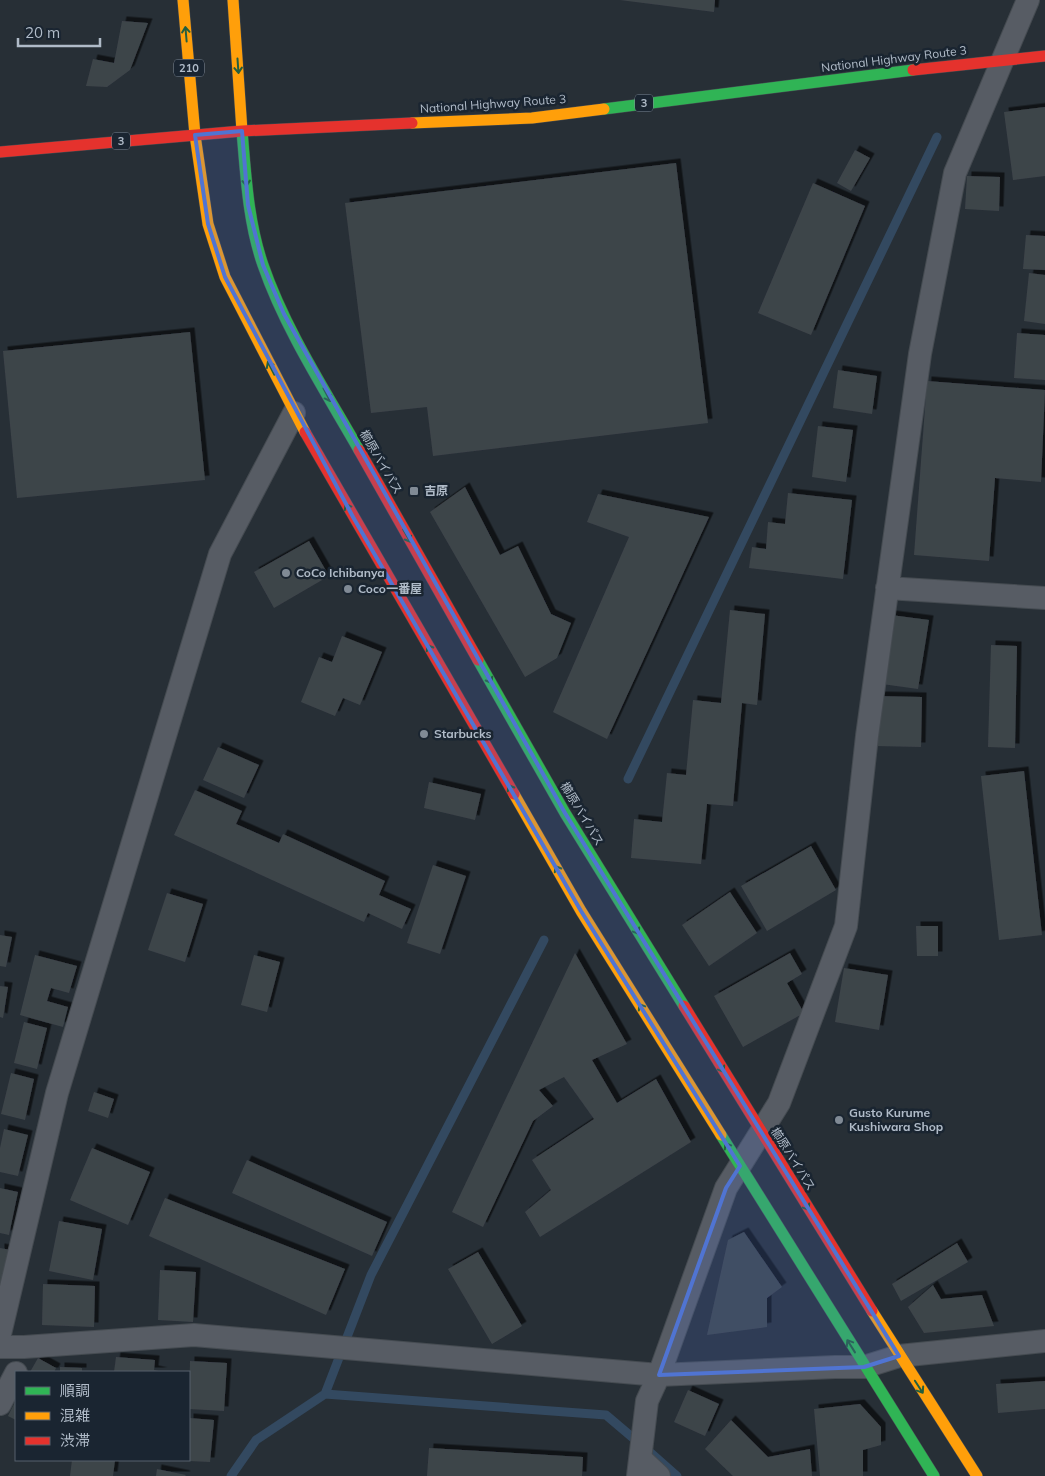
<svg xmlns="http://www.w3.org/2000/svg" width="1045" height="1476" viewBox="0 0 1045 1476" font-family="Mulish,'Noto Sans JP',sans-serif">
<defs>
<filter id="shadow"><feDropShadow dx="4.5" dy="-4.5" stdDeviation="0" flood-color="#0009"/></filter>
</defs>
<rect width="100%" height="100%" fill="#272f36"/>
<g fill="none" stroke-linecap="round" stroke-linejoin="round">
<path stroke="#334960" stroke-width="9" d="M 628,779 L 937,137
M 325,1394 L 606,1415 L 639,1443
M 651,1453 L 677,1476
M 231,1476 L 256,1440 L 325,1394 L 371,1275 L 544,940"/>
</g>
<path fill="#3e444a" filter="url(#shadow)" d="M 620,0 L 715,0 L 714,12 Z
M 122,21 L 148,23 L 130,70 L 107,87 L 86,86 L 93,59 L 114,63 Z
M 1045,107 L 1045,176 L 1013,180 L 1004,112 Z
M 855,150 L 870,158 L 851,191 L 837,183 Z
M 676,163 L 708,423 L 433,456 L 427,407 L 371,413 L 345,203 Z
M 967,176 L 1000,177 L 999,211 L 965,209 Z
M 813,183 L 865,206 L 811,335 L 758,313 Z
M 1026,235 L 1045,236 L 1045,270 L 1023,269 Z
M 1029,273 L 1045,275 L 1045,324 L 1024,321 Z
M 190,332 L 205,480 L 17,498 L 3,351 Z
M 1017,333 L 1045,335 L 1045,380 L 1014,378 Z
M 838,370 L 877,376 L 872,414 L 833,408 Z
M 927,381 L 1045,390 L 1041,482 L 995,478 L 989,561 L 914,555 Z
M 818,426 L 853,430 L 846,482 L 812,477 Z
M 465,487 L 500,555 L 518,546 L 551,614 L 571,623 L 557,658 L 525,677 L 430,512 Z
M 788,493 L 852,500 L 843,579 L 749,568 L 752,547 L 766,549 L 768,522 L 785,524 Z
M 598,494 L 709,517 L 607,739 L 553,712 L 629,537 L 587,522 Z
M 309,541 L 329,576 L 274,608 L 254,572 Z
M 730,610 L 765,614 L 757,705 L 742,703 L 733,806 L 707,804 L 701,864 L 631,858 L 634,819 L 662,822 L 667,773 L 686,775 L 693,700 L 721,703 Z
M 891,615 L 929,620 L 918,689 L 882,684 Z
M 342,636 L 382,652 L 360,705 L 343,698 L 335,716 L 301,702 L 319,657 L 332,662 Z
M 991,645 L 1017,646 L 1015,748 L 988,747 Z
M 877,696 L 922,697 L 921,747 L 876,746 Z
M 218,747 L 259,765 L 244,798 L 203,780 Z
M 1024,771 L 1042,935 L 999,940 L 981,776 Z
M 429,782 L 481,794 L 475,820 L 424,808 Z
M 195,790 L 242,811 L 236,824 L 279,843 L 283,834 L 385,881 L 379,895 L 411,909 L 402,929 L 368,913 L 364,922 L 174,835 Z
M 811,846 L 836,890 L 767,931 L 741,886 Z
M 433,865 L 466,876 L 440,954 L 407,943 Z
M 730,892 L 757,933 L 709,966 L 682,925 Z
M 167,893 L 203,904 L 185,962 L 148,950 Z
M 916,926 L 938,926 L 938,956 L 917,956 Z
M 0,935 L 12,937 L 6,967 L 0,966 Z
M 575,953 L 627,1044 L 592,1060 L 617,1103 L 656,1079 L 691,1142 L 540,1237 L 525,1212 L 551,1190 L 532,1160 L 594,1119 L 564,1077 L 539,1090 L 553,1106 L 533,1121 L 483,1227 L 452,1212 Z
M 790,953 L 802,974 L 787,983 L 804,1013 L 743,1047 L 714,996 Z
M 35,955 L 77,966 L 69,993 L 51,988 L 47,1001 L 68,1007 L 63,1027 L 20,1015 Z
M 254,955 L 280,962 L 267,1012 L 241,1005 Z
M 844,968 L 888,975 L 879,1030 L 835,1022 Z
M 0,986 L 8,987 L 3,1018 L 0,1017 Z
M 24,1022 L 47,1028 L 37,1069 L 14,1063 Z
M 11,1073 L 34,1079 L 25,1120 L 1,1114 Z
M 94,1092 L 114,1099 L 108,1118 L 88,1111 Z
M 4,1129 L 28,1135 L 18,1176 L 0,1172 L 0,1148 Z
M 92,1148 L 150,1172 L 128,1225 L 70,1200 Z
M 247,1160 L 387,1222 L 372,1256 L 232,1193 Z
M 0,1188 L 18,1192 L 9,1235 L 0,1233 Z
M 165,1198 L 345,1269 L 326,1315 L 149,1236 Z
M 59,1221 L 102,1229 L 93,1280 L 49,1271 Z
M 744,1232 L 782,1287 L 767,1298 L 767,1327 L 707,1335 L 728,1240 Z
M 957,1243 L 968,1262 L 901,1301 L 892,1284 Z
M 0,1248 L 11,1250 L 0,1301 Z
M 478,1252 L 522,1326 L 492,1344 L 448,1269 Z
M 160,1270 L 196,1272 L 193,1322 L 158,1320 Z
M 43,1284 L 95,1286 L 94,1327 L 42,1325 Z
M 933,1285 L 941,1299 L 982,1295 L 994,1326 L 924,1333 L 908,1307 Z
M 116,1357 L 155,1360 L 154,1370 L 163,1372 L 114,1372 Z
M 38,1358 L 56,1368 L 54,1372 L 30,1372 Z
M 190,1361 L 227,1363 L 224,1411 L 189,1409 Z
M 60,1367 L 82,1368 L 82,1372 L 60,1372 Z
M 1045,1381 L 1045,1409 L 998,1413 L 996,1384 Z
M 688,1390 L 719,1404 L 705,1436 L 674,1422 Z
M 16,1400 L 16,1420 L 8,1416 Z
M 860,1404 L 881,1427 L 881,1445 L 863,1450 L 863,1476 L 820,1476 L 814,1409 Z
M 189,1418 L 214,1420 L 210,1462 L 189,1461 Z
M 731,1420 L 768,1457 L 810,1449 L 812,1476 L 733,1476 L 705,1449 Z
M 429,1448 L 583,1457 L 582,1476 L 427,1476 Z
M 72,1460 L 115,1460 L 113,1476 L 70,1476 Z
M 157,1469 L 186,1475 L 185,1476 L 156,1476 Z"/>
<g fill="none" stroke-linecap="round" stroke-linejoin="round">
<g stroke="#454b51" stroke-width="24">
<path id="street" d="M 887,588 L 1045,598
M 0,1334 L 57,1093 L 220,554 L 294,413
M 0,1347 L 24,1347 L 194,1335 L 659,1375 L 835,1367 L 864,1367 L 899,1356 L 1045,1341
M 0,1404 L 16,1373
M 641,1459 L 659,1476
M 638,1476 L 647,1401 L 659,1375 L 726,1188 L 779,1103 L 846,926 L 867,736 L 920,354 L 955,173 L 1028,0"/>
</g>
<g stroke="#454b51" stroke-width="12">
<path id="fast" d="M 604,109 L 913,70
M 242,131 C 246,176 248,222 263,265 C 285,329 326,392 359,450
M 478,660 L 565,813 L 684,1006
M 721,1135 L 934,1476"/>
</g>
<g stroke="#454b51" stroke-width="12">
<path id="slow" d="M 183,0 L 195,135
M 233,0 L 242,131
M 412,123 L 532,118 L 604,109
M 195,135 L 208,224 L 225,277 L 305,432
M 514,794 L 581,911 L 721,1135
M 872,1311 L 977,1476"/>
</g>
<g stroke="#454b51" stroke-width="12">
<path id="jam" d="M 913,70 L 1045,56
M 0,152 L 242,131 L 412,123
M 305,432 L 514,794
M 359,450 L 478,660
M 684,1006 L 872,1311"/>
</g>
<use href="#street" stroke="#575c64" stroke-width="22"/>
<use href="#fast" stroke="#30b455" stroke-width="11"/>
<use href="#slow" stroke="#ff9f0a" stroke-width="11"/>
<use href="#jam" stroke="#e5322d" stroke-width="11"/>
</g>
<defs><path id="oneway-shaft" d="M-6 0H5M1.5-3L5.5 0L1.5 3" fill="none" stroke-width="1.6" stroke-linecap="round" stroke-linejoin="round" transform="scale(1.25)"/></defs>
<g stroke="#235e3f">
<use href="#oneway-shaft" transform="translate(186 34) rotate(-95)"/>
<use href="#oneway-shaft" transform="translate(238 66) rotate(86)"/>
<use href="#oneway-shaft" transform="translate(246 179) rotate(86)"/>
<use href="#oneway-shaft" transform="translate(271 368) rotate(-117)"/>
<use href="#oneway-shaft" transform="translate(327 395) rotate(62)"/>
<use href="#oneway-shaft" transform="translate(349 510) rotate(-119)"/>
<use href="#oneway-shaft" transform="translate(407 536) rotate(60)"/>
<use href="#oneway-shaft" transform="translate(431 651) rotate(-120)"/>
<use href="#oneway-shaft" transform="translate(488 677) rotate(60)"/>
<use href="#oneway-shaft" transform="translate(512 791) rotate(-120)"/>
<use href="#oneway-shaft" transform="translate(559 872) rotate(-120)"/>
<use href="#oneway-shaft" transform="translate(635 928) rotate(58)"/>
<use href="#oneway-shaft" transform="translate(643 1010) rotate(-122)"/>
<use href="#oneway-shaft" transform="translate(720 1066) rotate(58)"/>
<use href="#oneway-shaft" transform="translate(729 1149) rotate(-122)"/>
<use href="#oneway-shaft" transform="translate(805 1204) rotate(58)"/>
<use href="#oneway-shaft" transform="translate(851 1346) rotate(-122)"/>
<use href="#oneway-shaft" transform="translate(919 1387) rotate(57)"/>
</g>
<path fill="#5074d2" fill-opacity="0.2" stroke="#5074d2" stroke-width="4" stroke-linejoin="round" d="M 242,131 L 248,205 L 263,265 L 284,314 L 565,813 L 899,1356 L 864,1367 L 659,1375 L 726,1188 L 740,1166 L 581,911 L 353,517 L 225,277 L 208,224 L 195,135 Z"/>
<g fill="#808a95" stroke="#1a2531" stroke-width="2">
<rect x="409" y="486" width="10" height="10" rx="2.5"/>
<circle cx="286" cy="573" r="5"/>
<circle cx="348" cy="589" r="5"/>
<circle cx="424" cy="734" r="5"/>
<circle cx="839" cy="1120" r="5"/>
</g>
<g text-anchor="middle" stroke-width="5" stroke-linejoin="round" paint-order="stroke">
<g fill="#1a2531" stroke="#838e9b" stroke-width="1">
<rect x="174" y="59.5" width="30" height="17" rx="4"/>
<rect x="635" y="94.5" width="18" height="17" rx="4"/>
<rect x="112" y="132.5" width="18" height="17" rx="4"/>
</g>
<g font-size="11" font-weight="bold" fill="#b0bbc8">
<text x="189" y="72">210</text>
<text x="644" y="107">3</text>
<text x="121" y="145">3</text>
</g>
<g font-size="12" fill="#b0bbc8" stroke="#1a2531">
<text transform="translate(894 59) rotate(-7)" y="4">National Highway Route 3</text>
<text transform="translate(493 104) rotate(-4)" y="4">National Highway Route 3</text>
<text transform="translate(381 462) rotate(60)" y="4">櫛原バイパス</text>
<text transform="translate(582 814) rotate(59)" y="4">櫛原バイパス</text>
<text transform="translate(793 1159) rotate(58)" y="4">櫛原バイパス</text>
</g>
<g font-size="12" font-weight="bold" fill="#b0bbc8" stroke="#1a2531" text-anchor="start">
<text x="424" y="495">吉原</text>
<text x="296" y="577">CoCo Ichibanya</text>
<text x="358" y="593">Coco一番屋</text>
<text x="434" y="738">Starbucks</text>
<text x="849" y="1117">Gusto Kurume<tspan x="849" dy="14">Kushiwara Shop</tspan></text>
</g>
</g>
<rect x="15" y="1371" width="175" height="90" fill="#1a2531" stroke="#56616d"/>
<rect x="25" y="1387" width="25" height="8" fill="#30b455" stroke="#56616d"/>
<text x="60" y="1396" font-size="15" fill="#b0bbc8">順調</text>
<rect x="25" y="1412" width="25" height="8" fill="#ff9f0a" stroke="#56616d"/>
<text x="60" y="1421" font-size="15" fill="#b0bbc8">混雑</text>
<rect x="25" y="1437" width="25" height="8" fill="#e5322d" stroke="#56616d"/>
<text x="60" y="1446" font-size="15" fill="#b0bbc8">渋滞</text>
<path d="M18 38v8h82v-8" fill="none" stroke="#b0bbc8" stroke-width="2.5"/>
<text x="25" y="38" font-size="15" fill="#b0bbc8" stroke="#1a2531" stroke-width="4" paint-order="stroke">20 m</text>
</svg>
